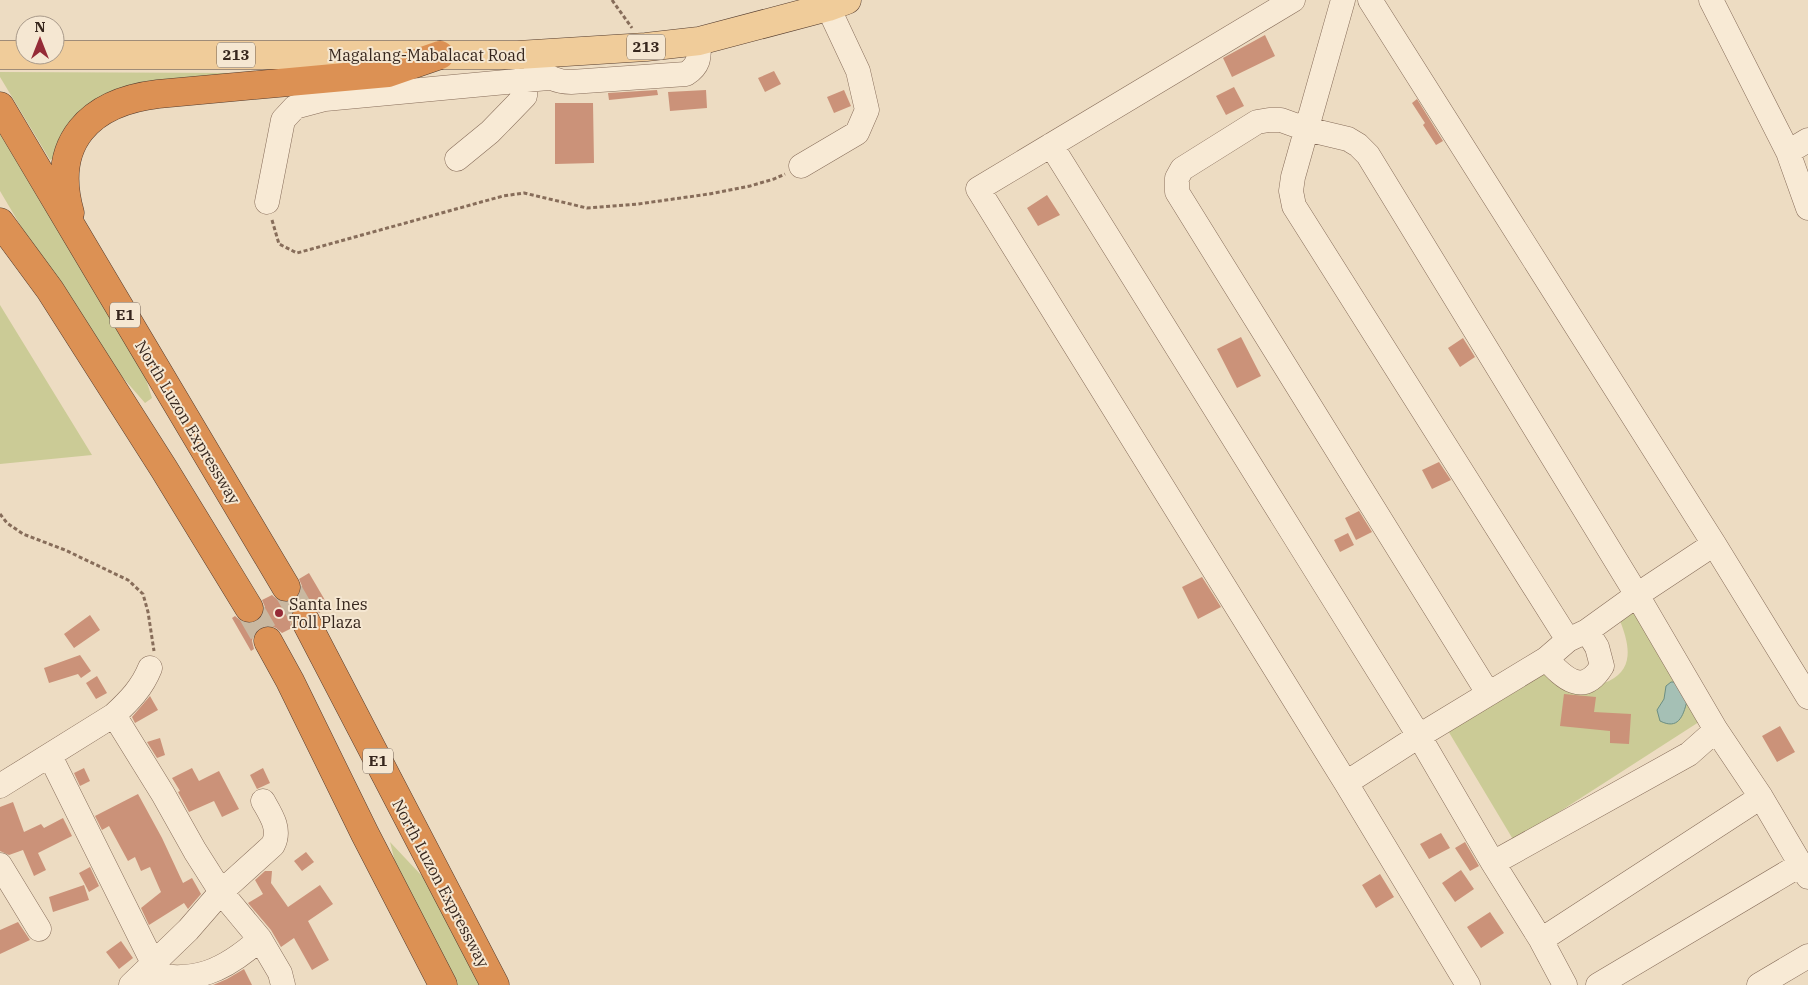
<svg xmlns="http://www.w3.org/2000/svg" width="1808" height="985" viewBox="0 0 1808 985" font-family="'IBM Plex Serif',serif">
<rect width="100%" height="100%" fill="#eddcc2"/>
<path fill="#cbcb96" d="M 0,72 L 239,73 L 240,83 L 138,90 L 56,157 L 50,160 L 0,77 Z
M 0,129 L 142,367 L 152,398 L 145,403 L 84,333 L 0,191 Z
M 0,305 L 92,455 L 0,464 Z
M 1651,601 L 1702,720 L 1514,841 L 1447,729 L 1552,665 C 1563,670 1575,679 1586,683 C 1593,685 1603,684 1609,681 C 1635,669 1629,643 1620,621 Z
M 390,842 L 422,876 L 433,891 L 480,985 L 447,985 L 398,874 Z"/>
<path fill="#a5c0b5" stroke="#6c8e82" d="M 1671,682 L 1676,682 L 1687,701 C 1683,717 1678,730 1660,721 L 1657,710 L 1664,699 L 1666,686 Z"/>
<path fill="#cb9279" d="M 1265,35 L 1275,56 L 1232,77 L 1223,58 Z
M 774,71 L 781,84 L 765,92 L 758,78 Z
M 1234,87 L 1244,106 L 1226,115 L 1216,96 Z
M 657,90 L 658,95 L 609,100 L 608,93 Z
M 706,90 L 707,108 L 670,111 L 668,92 Z
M 844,90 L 851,106 L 834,113 L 827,97 Z
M 1417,99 L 1443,141 L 1436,145 L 1423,125 L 1425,123 L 1412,103 Z
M 555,103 L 593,103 L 594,163 L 555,164 Z
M 1047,195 L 1060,215 L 1038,226 L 1027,208 Z
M 1241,337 L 1261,376 L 1237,388 L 1217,349 Z
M 1463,338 L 1475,357 L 1460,367 L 1448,348 Z
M 1439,462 L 1451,480 L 1432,489 L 1422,470 Z
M 1359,511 L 1372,532 L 1356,540 L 1345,518 Z
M 1348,533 L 1354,545 L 1340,552 L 1334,540 Z
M 309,573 L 329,607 L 319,613 L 314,607 L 306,604 L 297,606 L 292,611 L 289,619 L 292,628 L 282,633 L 276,628 L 269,625 L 260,628 L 254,633 L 252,641 L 254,649 L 251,651 L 232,618 L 235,616 L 241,621 L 249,624 L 257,622 L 263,615 L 265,607 L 262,600 L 272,595 L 279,601 L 286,603 L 294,601 L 300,594 L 302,586 L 299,579 Z
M 1202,577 L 1221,607 L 1198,619 L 1182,587 Z
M 90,615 L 100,630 L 74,648 L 64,634 Z
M 80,655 L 91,671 L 81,678 L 78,674 L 49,683 L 44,668 Z
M 97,676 L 107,693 L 96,699 L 86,683 Z
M 1564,694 L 1596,697 L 1594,712 L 1631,714 L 1629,744 L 1610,743 L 1610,731 L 1560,726 Z
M 150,696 L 158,710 L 135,723 L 132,717 Z
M 1780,726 L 1795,752 L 1777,762 L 1762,736 Z
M 160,738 L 165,755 L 157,758 L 147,742 Z
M 84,768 L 90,781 L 80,786 L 74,773 Z
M 192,768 L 199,781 L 219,771 L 239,809 L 222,817 L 214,801 L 189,812 L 178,792 L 180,791 L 172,778 Z
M 263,768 L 270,783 L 257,789 L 250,775 Z
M 138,794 L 162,838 L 183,883 L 192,878 L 201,894 L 188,909 L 184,903 L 149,925 L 141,908 L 161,892 L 150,867 L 141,871 L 135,857 L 128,861 L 109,826 L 102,830 L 95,816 Z
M 13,802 L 24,832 L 41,824 L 44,828 L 63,818 L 72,836 L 38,853 L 46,870 L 34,876 L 23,850 L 9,855 L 0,851 L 0,807 Z
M 1441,833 L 1450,848 L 1429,859 L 1420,844 Z
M 1465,842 L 1479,866 L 1470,871 L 1455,848 Z
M 306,852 L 314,862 L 302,871 L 294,861 Z
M 90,867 L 99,886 L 89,892 L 79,873 Z
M 1461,870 L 1474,889 L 1455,902 L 1442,883 Z
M 265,871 L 272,871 L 271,883 L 288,907 L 320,885 L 333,904 L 308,921 L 329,960 L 312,970 L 294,938 L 281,947 L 271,930 L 248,903 L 263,894 L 255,880 Z
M 1380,874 L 1394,897 L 1376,908 L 1362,885 Z
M 84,885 L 89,900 L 53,912 L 49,897 Z
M 1490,912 L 1504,933 L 1481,948 L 1467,927 Z
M 18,922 L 30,940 L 0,954 L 0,930 Z
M 121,941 L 133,958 L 119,969 L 106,952 Z
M 244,969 L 252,985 L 213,985 L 227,979 Z"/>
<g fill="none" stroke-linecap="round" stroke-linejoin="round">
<path stroke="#c9b8a1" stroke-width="28" stroke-dasharray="28 14" stroke-linecap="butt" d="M 286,587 L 305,620
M 249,608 L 268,641"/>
<g stroke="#876d5a" stroke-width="25">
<path id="minor" d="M 1293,0 L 978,189 L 1346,783 L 1468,985
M 1343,0 L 1293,177 L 1291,191 L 1294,206 L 1568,640
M 1370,0 L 1714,544 L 1808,697
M 1711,0 L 1788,152 L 1808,208
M 536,68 C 548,77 556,82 571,82 L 686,74 C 700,65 699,57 699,41
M 1051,145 L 1419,736 L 1493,863 L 1541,940 L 1565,985
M 1788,152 L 1808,140
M 457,159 L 490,132 L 525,96 L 526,80
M 801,166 L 857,133 L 867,110 L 858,71 L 828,7
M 267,202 L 283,120 L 295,107 L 325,99 L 548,78
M 1546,659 C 1564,678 1583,697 1602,666 L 1597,647 L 1587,631
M 1488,693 L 1177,192 L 1177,178 L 1182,169 L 1257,122 L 1269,120 L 1281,120 L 1306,129 L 1348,139 L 1358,145 L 1368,155 L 1637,595 L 1716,730 L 1761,797 L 1808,877
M 114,715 L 163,794 L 195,851 L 221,892 L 260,939
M 50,756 L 153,963
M 1346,783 L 1419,736 L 1546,659 L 1568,640 L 1587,631 L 1637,595 L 1714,544
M 0,786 L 114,715 C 129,701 142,688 150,668
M 1493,863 L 1689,754 L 1716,730
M 0,865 L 39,929
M 1541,940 L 1761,797
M 145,973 C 194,985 224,971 260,939 L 280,973 L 283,985
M 131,985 L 188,930 L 221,892 L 273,845 C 281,829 271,815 263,801
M 1598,985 L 1800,865
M 1759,985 L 1808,956"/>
</g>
<g stroke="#553c2e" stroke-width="29">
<path id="major" d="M 0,55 L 518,55 L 646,47 L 699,41 L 828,7 L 847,0"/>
</g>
<g stroke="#553c2e" stroke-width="29">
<path id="highway" d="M 0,106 L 286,587
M 70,213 C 50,142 90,102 158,94 L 388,73 L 440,55
M 0,222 L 50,290 L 164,469 L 249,608
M 305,620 L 495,985
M 268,641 L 290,681 L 365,834 L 443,985"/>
</g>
<path stroke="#876d5a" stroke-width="3" stroke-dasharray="4 2.5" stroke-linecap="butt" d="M 612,0 L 632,28
M 272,220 L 279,244 L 297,253 L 503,196 L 524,193 L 587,208 L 638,204 L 709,194 L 750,186 L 774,179 L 785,174
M 0,514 L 7,523 L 23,534 L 65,550 L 128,580 L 143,594 L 148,612 L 154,651"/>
<use href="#minor" stroke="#f8ead5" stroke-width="24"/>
<use href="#major" stroke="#f0cc9a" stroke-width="28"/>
<use href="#highway" stroke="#dc9154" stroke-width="28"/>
</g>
<circle fill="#952b37" stroke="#f5e7d2" stroke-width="2" cx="279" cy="613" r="5"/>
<g text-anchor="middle" stroke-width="4" stroke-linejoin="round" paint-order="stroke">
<g fill="#f5e7d2" stroke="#706154" stroke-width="1">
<rect x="627" y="34.5" width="38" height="25" rx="4"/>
<rect x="217" y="42.5" width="38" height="25" rx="4"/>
<rect x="110" y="302.5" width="30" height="25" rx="4"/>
<rect x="363" y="748.5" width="30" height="25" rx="4"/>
</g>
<g font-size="15" font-weight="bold" fill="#37271e">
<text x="646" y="52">213</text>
<text x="236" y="60">213</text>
<text x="125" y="320">E1</text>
<text x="378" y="766">E1</text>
</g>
<g font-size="16" fill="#37271e" stroke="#f5e7d2">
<text x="427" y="61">Magalang-Mabalacat Road</text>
<text transform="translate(188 422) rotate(59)" y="6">North Luzon Expressway</text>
<text transform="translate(441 883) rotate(62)" y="6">North Luzon Expressway</text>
</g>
<g font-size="16" fill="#37271e" stroke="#f5e7d2" text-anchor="start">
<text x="289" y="610">Santa Ines<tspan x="289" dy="18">Toll Plaza</tspan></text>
</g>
</g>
<g transform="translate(40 40)"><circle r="24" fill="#f5e7d2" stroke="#a99a8a"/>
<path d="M0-4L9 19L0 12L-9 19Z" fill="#952b37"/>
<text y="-8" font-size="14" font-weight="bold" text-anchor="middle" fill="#37271e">N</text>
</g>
</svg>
